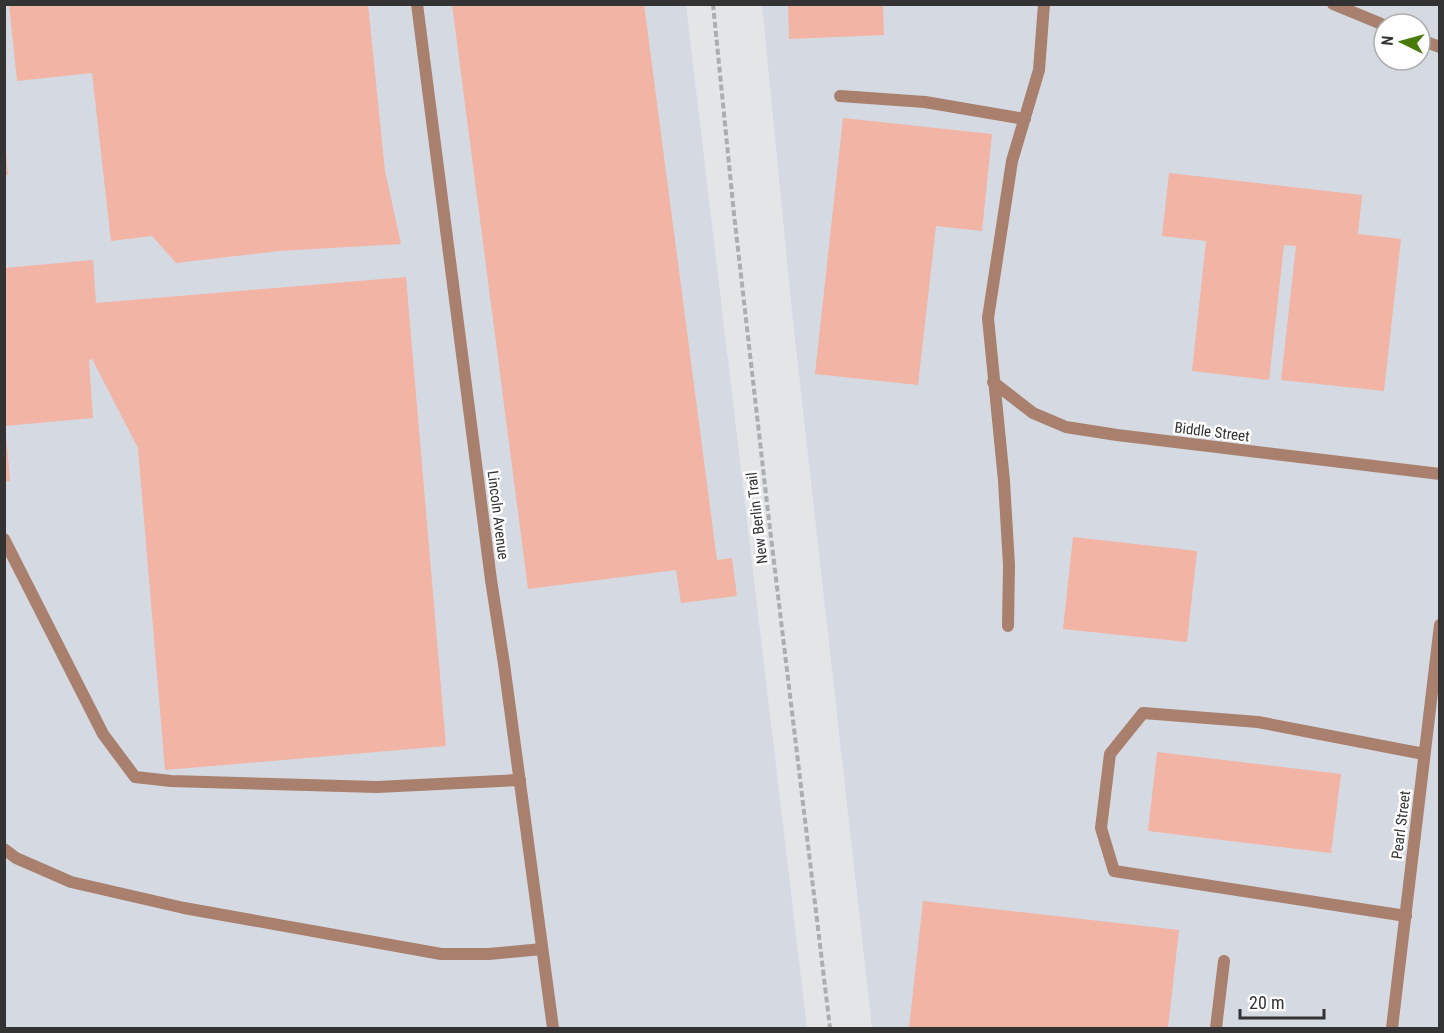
<svg xmlns="http://www.w3.org/2000/svg" width="1444" height="1033" viewBox="0 0 1444 1033" font-family="'Roboto Condensed',sans-serif">
<rect width="100%" height="100%" fill="#e4e5e7"/>
<path fill="#d5d9e2" fill-rule="evenodd" d="M 5,5 L 686,5 L 807,1028 L 5,1028 Z
M 762,5 L 1439,5 L 1439,1028 L 872,1028 L 793,321 ZM 1384,24 L 1420,24 L 1420,60 L 1384,60 Z"/>
<path fill="#f2b4a4" d="M 9,4 L 368,4 L 385,171 L 401,244 L 279,251 L 176,263 L 152,236 L 111,241 L 92,73 L 17,81 Z
M 452,4 L 644,4 L 717,560 L 732,558 L 737,596 L 681,603 L 676,570 L 528,589 Z
M 788,4 L 883,4 L 884,35 L 789,39 Z
M 843,118 L 992,134 L 982,231 L 936,226 L 918,385 L 815,374 Z
M 4,152 L 6,152 L 8,175 L 4,175 Z
M 1169,173 L 1362,195 L 1358,234 L 1401,239 L 1384,391 L 1281,380 L 1296,246 L 1284,245 L 1269,380 L 1192,371 L 1206,241 L 1162,236 Z
M 93,260 L 96,303 L 406,277 L 446,746 L 165,770 L 138,448 L 92,359 L 89,360 L 93,418 L 4,426 L 4,268 Z
M 4,435 L 6,435 L 10,481 L 4,482 Z
M 1073,537 L 1197,551 L 1187,642 L 1063,629 Z
M 1157,752 L 1341,774 L 1331,853 L 1148,831 Z
M 923,901 L 1179,930 L 1168,1028 L 909,1028 Z"/>
<g fill="none" stroke-linecap="round" stroke-linejoin="round">
<path stroke="#acadaf" stroke-width="4" stroke-dasharray="6 3" stroke-linecap="butt" d="M 713,4 L 734,214 L 768,512 L 830,1028"/>
<path stroke="#a8806d" stroke-width="12" d="M 1333,4 L 1384,25
M 1420,40 L 1440,47
M 840,96 L 925,102 L 1025,119
M 4,539 L 103,734 L 135,777 L 171,781 L 377,787 L 520,780
M 1008,626 L 1009,565 L 1004,481 L 988,318 L 1012,161 L 1039,70 L 1044,4
M 4,849 L 16,858 L 71,882 L 184,908 L 441,954 L 489,954 L 542,949
M 1406,916 L 1114,871 L 1101,828 L 1110,754 L 1143,713 L 1258,722 L 1424,754
M 1216,1028 L 1224,961"/>
<path stroke="#a8806d" stroke-width="12" d="M 417,4 L 491,580 L 504,664 L 553,1028
M 993,382 L 1033,413 L 1066,427 L 1117,435 L 1440,474
M 1392,1028 L 1440,625"/>
</g>
<g text-anchor="middle" stroke-width="5" stroke-linejoin="round" paint-order="stroke">
<g font-size="15" fill="#333334" stroke="#fff">
<text transform="translate(1212 432) rotate(7)" y="5">Biddle Street</text>
<text transform="translate(498 515) rotate(83)" y="5">Lincoln Avenue</text>
<text transform="translate(757 518) rotate(-97)" y="5">New Berlin Trail</text>
<text transform="translate(1401 825) rotate(-83)" y="5">Pearl Street</text>
</g>
</g>
<rect width="1444" height="1033" fill="none" stroke="#333334" stroke-width="12"/>
<g transform="translate(1402 42) rotate(275)"><circle r="28" fill="#ffffff" stroke="#adadae" stroke-width="1.5"/>
<path d="M0-4.5L10 22L0 15L-10 22Z" fill="#487b0a"/>
<text y="-9" font-size="16" font-weight="bold" text-anchor="middle" fill="#333334">N</text>
</g>
<path d="M1240 1009v9h84v-9" fill="none" stroke="#333334" stroke-width="3"/>
<text x="1249" y="1009" font-size="18" fill="#333334" stroke="#ffffff" stroke-width="4.5" paint-order="stroke">20 m</text>
</svg>
